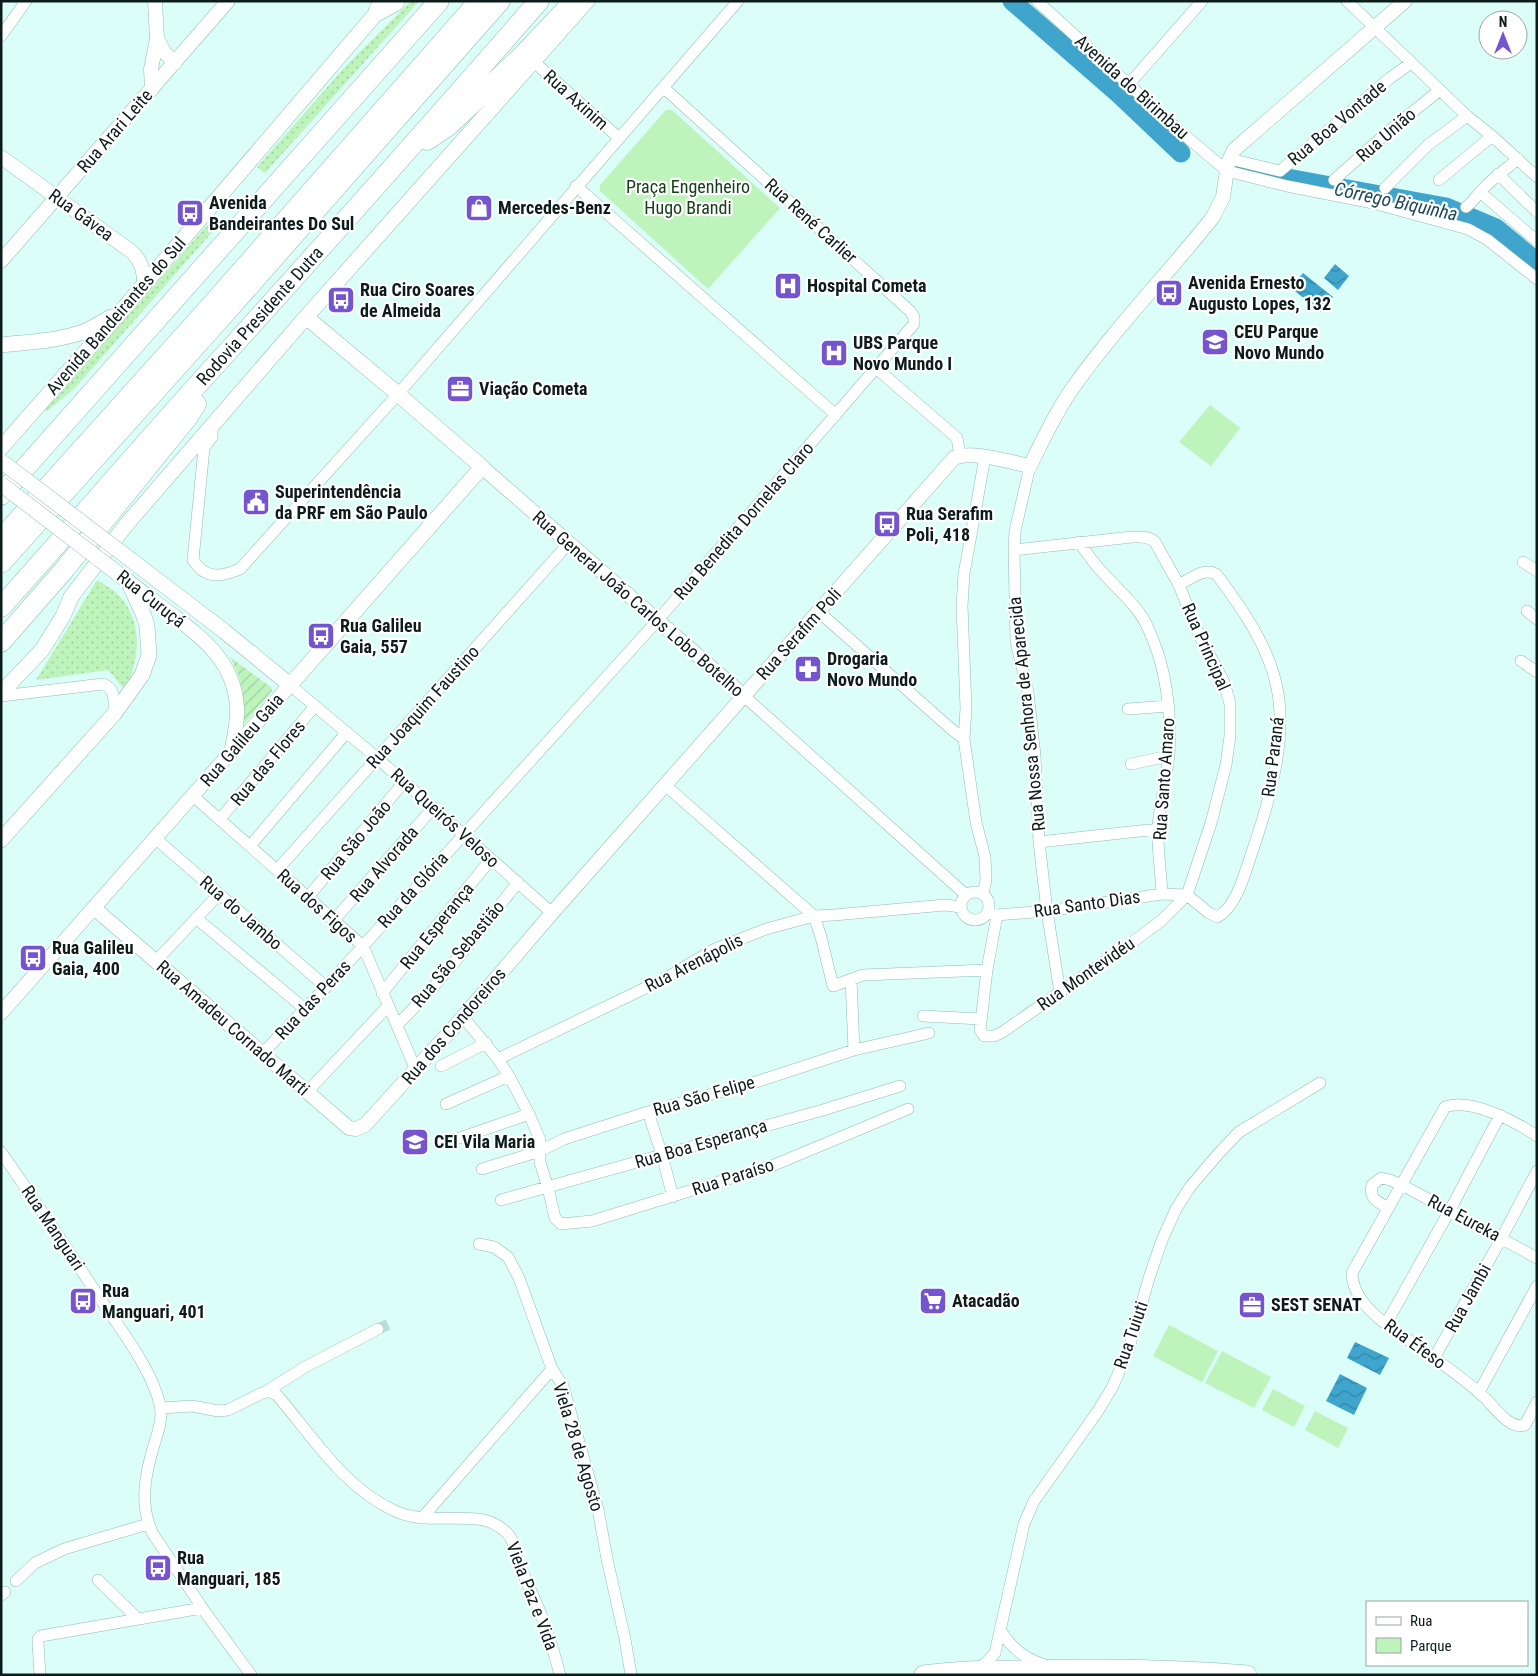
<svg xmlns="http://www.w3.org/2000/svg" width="1538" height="1676" viewBox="0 0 1538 1676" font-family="'Roboto Condensed',sans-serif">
<defs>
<pattern id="grass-dots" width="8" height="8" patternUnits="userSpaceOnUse" patternTransform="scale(1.25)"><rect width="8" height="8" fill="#bef3bb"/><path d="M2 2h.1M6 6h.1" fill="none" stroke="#a2d0a0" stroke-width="1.8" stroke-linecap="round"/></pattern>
<pattern id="garden-furrows" width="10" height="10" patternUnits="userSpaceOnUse" patternTransform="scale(1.25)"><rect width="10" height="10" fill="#bef3bb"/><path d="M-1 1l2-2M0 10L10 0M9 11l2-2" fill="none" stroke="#a2d0a0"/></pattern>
<pattern id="water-waves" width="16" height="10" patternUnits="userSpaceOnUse" patternTransform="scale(1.25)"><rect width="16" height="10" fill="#3fa5cd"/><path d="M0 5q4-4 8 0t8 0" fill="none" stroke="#3386a6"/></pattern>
</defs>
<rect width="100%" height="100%" fill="#dbfef9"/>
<path fill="url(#grass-dots)" d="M 411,1 L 419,1 L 265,173 L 257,167 L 344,68 Z
M 216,215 L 222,221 L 75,388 L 47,411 L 45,410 Z
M 97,580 C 103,584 109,587 114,591 C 144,616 141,658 125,690 L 108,670 L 36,680 Z"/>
<path fill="#bef3bb" d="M 666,110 L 672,110 L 780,208 L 708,289 L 600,191 L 600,185 Z
M 1210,405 L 1240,428 L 1211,466 L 1179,442 Z
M 1169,1325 L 1218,1351 L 1202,1382 L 1153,1356 Z
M 1222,1351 L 1271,1377 L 1254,1408 L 1205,1383 Z
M 1273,1389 L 1305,1406 L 1294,1427 L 1262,1410 Z
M 1315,1411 L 1348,1428 L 1338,1448 L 1305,1430 Z"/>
<path fill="url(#garden-furrows)" d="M 230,657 L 272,688 L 272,691 L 243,725 C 244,694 244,685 230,657 Z"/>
<path fill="url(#water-waves)" d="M 1335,264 L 1349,276 L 1338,290 L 1324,278 Z
M 1303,273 L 1333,297 L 1321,312 L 1291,288 Z
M 1355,1342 L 1389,1358 L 1380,1375 L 1347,1358 Z
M 1340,1374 L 1367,1388 L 1354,1415 L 1326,1401 Z"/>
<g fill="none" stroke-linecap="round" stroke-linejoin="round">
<path stroke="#3fa5cd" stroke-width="19" d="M 1012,1 L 1120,95 L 1181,153
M 1243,170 L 1446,207 L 1496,228 L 1537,262"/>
<path stroke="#bcdcd8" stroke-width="11" stroke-dasharray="11 5.5" stroke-linecap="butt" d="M 378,1329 L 389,1324"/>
<g stroke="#90bbb5" stroke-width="12">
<path id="minor" d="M 1037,1 L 1181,132 L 1227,171 L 1287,186 L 1373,203 L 1468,229 L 1488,240 L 1537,279
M 1347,1 L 1467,116 L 1492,136 L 1537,177
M 1,36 L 26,1
M 533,61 L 619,138
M 1129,84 L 1202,1
M 1230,159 L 1280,171 L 1390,78 L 1411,63
M 1498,174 L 1537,212
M 1334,180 L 1390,130 L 1440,90
M 1439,180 L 1492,136
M 576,186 L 836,415
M 1385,188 L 1428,145 L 1467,116
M 1480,192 L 1537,241
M 1466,207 C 1473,202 1476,196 1482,190 C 1493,178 1506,169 1518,159
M 876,368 L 957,438 L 960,455
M 212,427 L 212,437 L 204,448 L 193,560 C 206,580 221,577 240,569 L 398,394 L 738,1
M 1030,466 L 1015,531 L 1014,550 L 1016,642 L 1028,692 L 1035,756 L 1039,842 L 1047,911 L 1060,993
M 1079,542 C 1087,554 1095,565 1105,575 C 1120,592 1139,607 1148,628 C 1166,666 1172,712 1169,754 C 1167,778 1160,802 1158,826 C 1157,848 1161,872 1162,894
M 1523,562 L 1537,571
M 1179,585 C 1190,579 1206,566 1217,575 C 1242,608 1269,647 1277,688 C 1288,740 1268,806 1251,855 C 1245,873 1236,908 1217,917 L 1209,913 L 1187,895
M 1527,611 L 1537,619
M 819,612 L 950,728 L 964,739
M 1521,661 L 1537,672
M 290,685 L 377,758 L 552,913
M 1,696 L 103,684 C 116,689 114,701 114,714
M 744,696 L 966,895
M 1128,709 L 1169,706
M 1131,764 L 1169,756
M 665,785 L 814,916 L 821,937 L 833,986 L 863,975 L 987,970
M 193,796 L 363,946 L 416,1070
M 220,819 L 315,706
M 155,838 L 326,987
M 1039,842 L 1158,829
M 250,846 L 347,732
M 277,870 L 569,543
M961 906a14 14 0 1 1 28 0a14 14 0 1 1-28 0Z
M 983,894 L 986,880 L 985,857 L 976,822 L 964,739 L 966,708 L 962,606 L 964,574 L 985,457
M 308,897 L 404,782
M 987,913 L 997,915 L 1047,911 L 1162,894 L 1187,895
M 997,915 L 987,970 L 980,1030 L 984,1036 L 994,1036 L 1001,1033 L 1130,944 L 1162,920 L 1187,895 L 1211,823 L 1226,765 L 1230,736 L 1230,704 L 1224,682 L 1198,633 L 1179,585 L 1155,542 C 1148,536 1141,537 1132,537 L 1014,550
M 196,918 L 305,1009
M 334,920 L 433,808
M 156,961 L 219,894
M 851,979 L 854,1050
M 382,993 L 491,859
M 923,1016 L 981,1019
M 463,1017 L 498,1059 L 509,1076 L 529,1114 L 540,1140 L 540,1162 L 548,1188 L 555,1218 L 561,1224 L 592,1221 L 774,1165 L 908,1109
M 397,1025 C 442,981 479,932 518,882
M 263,1053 L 326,987 L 657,621 L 914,324 L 914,317 L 910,311 L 664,88
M 498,1059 L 666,978 L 715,949 L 766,929 L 814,916 L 834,915 L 945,905 L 961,907
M 441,1066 L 486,1043
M 307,1092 L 388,1006
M 446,1104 L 509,1076
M 648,1112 L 662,1155 L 673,1197
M 1537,1136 C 1516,1122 1470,1097 1445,1107 L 1352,1273 C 1352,1283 1357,1295 1363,1302 C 1375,1318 1393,1329 1410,1341 C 1435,1359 1463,1377 1486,1399 C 1495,1408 1510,1430 1525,1425 L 1537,1402
M 460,1138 L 529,1114
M 1,1152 C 35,1201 68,1250 101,1300 C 121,1330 152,1370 160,1405 C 163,1418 158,1432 154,1445 C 145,1474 139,1506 153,1534 L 205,1612 L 251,1675
M 482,1169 L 540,1151 L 564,1139 L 648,1112 L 756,1082 L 854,1050 L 929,1033
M 501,1200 L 823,1110 L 900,1086
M 1388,1208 C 1378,1202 1369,1199 1372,1185 L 1381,1178 L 1390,1180 L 1402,1185 L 1537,1258
M 479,1244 L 494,1247 L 508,1257 L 519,1278 L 552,1369 L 563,1386 L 598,1509 L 607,1559 L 625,1639 L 631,1675
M 1386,1324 L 1450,1210 L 1500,1115
M 1434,1358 L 1501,1239 L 1537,1171
M 267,1391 L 305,1367 L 378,1329
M 1479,1392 L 1537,1286
M 161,1408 L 192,1406 L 218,1411 L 228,1410 L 262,1393 C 268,1391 271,1392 277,1395 C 312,1436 344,1488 395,1511 C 421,1523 450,1516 477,1519 C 489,1520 499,1525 507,1533 C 515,1541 515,1552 518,1561 C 525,1580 535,1598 542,1617 C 549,1636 555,1655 560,1675
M 422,1518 L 552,1369
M 98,1580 L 138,1619
M 16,1581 L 35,1563 L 64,1549 L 148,1524
M 1,1595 L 5,1592
M 1001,1631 C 1011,1648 1025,1659 1045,1665
M 975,1669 L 986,1663 L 995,1653 L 1024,1524 L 1034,1501 L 1098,1411 L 1113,1386 L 1129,1348 L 1149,1278 L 1162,1240 L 1176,1209 L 1190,1187 L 1219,1153 L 1239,1132 L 1320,1083
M 40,1675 L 38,1643 L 38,1639 L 41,1636 L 202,1608"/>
</g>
<g stroke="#90bbb5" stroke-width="15">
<path id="tertiary" d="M 157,38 L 164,52 L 175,63
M 152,89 L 151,69 L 157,38 L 155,1
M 1,157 L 132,252 C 142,262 144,271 144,284
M 1,261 L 228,1
M 482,467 L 744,696
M 128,581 C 144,593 159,605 174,616 C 206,641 234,663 237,707 C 238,722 234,738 231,753
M 94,908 L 349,1128 L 356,1129 L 365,1125 L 463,1017 L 552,913 L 954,458 C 973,450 1009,462 1030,466 C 1043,440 1055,413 1072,389 C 1115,328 1167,275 1213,217 L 1223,197 L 1228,163 L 1234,150 L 1405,1
M 1,1013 L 290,685"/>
</g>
<g stroke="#90bbb5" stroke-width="16">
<path id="secondary" d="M 1,345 C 28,342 57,341 83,332 C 93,328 102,322 111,317
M 1,448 L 123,309 L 379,10
M 131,560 L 224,631 L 290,685 L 482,467 L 398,394 L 306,317
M 1,693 L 42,650 L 63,616 L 71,597 L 126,525 L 306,317 L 587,1
M 1,840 L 114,714 L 142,675 L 149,655 L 147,626 L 144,616 L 128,581 L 121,576"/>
</g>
<g stroke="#90bbb5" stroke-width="20">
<path id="trunk" d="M 924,1675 C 956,1670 990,1670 1023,1670 C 1097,1668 1173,1669 1247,1675"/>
</g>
<g stroke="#90bbb5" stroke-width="21">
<path id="motorway" d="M 379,10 L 395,1
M 427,140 L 448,126 L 522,56 L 574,1
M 1,495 L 439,1
M 1,539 L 207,310 L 479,1
M 1,563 L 219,320 L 500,1
M 1,607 C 75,525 146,441 220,360 C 327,242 433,122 539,1
M 1,642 L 64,570 L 187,418 L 196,404"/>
</g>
<use href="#minor" stroke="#fff" stroke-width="11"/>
<use href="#tertiary" stroke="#fff" stroke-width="14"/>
<use href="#secondary" stroke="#fff" stroke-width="15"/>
<use href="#trunk" stroke="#fff" stroke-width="19"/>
<use href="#motorway" stroke="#fff" stroke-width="20"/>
<g stroke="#90bbb5" stroke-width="16" stroke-linecap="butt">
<path id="secondary-bridge" d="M 1,461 L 131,560
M 1,484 L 121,576"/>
</g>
<use href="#secondary-bridge" stroke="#fff" stroke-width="15"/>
</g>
<defs>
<g id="shop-square" transform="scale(1.4375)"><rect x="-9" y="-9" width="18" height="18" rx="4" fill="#7455cf" stroke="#fff"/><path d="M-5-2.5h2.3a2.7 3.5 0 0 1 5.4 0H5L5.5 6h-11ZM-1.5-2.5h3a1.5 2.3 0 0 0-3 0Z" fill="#fff"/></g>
<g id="bus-square" transform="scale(1.4375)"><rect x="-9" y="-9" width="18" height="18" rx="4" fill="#7455cf" stroke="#fff"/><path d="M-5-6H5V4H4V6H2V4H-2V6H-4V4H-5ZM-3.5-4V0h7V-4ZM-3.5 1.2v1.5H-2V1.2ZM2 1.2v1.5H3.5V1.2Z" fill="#fff"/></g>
<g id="hospital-square" transform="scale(1.4375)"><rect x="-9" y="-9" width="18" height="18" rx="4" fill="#7455cf" stroke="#fff"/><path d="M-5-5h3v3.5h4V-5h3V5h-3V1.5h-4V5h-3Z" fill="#fff"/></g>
<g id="school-square" transform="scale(1.4375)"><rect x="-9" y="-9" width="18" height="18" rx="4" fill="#7455cf" stroke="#fff"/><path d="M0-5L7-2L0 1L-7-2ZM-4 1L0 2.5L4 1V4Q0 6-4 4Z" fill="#fff"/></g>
<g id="office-square" transform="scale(1.4375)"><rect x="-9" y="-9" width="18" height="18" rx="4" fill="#7455cf" stroke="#fff"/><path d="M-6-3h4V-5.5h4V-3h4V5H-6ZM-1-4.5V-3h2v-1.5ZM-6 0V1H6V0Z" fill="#fff"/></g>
<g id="civic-square" transform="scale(1.4375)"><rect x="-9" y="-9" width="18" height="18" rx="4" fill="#7455cf" stroke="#fff"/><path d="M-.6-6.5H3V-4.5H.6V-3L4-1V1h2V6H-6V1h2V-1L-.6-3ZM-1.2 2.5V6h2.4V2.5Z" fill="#fff"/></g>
<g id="pharmacy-square" transform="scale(1.4375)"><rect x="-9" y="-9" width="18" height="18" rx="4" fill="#7455cf" stroke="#fff"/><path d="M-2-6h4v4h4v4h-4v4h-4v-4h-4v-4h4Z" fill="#fff"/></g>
<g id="supermarket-square" transform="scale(1.4375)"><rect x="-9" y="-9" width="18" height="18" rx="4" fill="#7455cf" stroke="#fff"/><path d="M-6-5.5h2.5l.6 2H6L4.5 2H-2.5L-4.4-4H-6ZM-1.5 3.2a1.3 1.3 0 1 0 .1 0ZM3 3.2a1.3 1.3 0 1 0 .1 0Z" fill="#fff"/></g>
</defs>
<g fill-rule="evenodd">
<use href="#shop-square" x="479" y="208"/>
<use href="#bus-square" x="190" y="213"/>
<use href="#hospital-square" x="788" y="286"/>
<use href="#bus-square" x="1169" y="293"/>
<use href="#bus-square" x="341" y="300"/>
<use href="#school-square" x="1215" y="342"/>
<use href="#hospital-square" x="834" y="353"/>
<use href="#office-square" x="460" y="389"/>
<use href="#civic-square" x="256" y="502"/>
<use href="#bus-square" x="887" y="524"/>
<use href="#bus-square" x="321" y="636"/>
<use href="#pharmacy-square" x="808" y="669"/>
<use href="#bus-square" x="33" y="958"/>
<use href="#school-square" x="415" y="1142"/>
<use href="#bus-square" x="83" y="1301"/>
<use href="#supermarket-square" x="933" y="1301"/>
<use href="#office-square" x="1252" y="1305"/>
<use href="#bus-square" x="158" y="1568"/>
</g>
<g text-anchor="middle" stroke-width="4.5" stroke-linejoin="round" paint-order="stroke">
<g font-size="18" fill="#0c1c1a" stroke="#fff">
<text transform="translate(1132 87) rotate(42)" y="6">Avenida do Birimbau</text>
<text transform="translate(576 100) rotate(42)" y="6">Rua Axinim</text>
<text transform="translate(1337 123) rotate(-40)" y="6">Rua Boa Vontade</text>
<text transform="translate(115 131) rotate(-49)" y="6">Rua Arari Leite</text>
<text transform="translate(1386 135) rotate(-41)" y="6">Rua União</text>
<text transform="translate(81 215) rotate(36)" y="6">Rua Gávea</text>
<text transform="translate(811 221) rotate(42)" y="6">Rua René Carlier</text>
<text transform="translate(116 316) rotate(-49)" y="6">Avenida Bandeirantes do Sul</text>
<text transform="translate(260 316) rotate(-48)" y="6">Rodovia Presidente Dutra</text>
<text transform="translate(744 521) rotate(-49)" y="6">Rua Benedita Dornelas Claro</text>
<text transform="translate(151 599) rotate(38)" y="6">Rua Curuçá</text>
<text transform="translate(638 604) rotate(41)" y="6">Rua General João Carlos Lobo Botelho</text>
<text transform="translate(799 634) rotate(-48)" y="6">Rua Serafim Poli</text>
<text transform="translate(1206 647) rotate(66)" y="6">Rua Principal</text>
<text transform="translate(423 707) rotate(-48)" y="6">Rua Joaquim Faustino</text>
<text transform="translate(1027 714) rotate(-96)" y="6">Rua Nossa Senhora de Aparecida</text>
<text transform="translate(242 740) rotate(-49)" y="6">Rua Galileu Gaia</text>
<text transform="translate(1273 757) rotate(-83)" y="6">Rua Paraná</text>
<text transform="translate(268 763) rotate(-50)" y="6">Rua das Flores</text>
<text transform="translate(1164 779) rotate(-86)" y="6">Rua Santo Amaro</text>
<text transform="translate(445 818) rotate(42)" y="6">Rua Queirós Veloso</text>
<text transform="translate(356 840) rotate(-50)" y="6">Rua São João</text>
<text transform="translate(384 864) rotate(-49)" y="6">Rua Alvorada</text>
<text transform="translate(413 890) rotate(-48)" y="6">Rua da Glória</text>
<text transform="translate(1087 904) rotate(-8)" y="6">Rua Santo Dias</text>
<text transform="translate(317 906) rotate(42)" y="6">Rua dos Figos</text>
<text transform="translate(241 913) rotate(41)" y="6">Rua do Jambo</text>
<text transform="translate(437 926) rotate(-51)" y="6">Rua Esperança</text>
<text transform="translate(458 954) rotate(-50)" y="6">Rua São Sebastião</text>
<text transform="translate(694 963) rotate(-27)" y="6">Rua Arenápolis</text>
<text transform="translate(1086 974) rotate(-35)" y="6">Rua Montevidéu</text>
<text transform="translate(313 1000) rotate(-47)" y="6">Rua das Peras</text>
<text transform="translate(454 1026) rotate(-49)" y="6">Rua dos Condoreiros</text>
<text transform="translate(233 1028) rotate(41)" y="6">Rua Amadeu Cornado Marti</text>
<text transform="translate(704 1096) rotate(-16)" y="6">Rua São Felipe</text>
<text transform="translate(701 1144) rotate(-16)" y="6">Rua Boa Esperança</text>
<text transform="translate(733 1177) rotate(-18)" y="6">Rua Paraíso</text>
<text transform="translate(1464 1218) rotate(28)" y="6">Rua Eureka</text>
<text transform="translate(53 1228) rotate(56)" y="6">Rua Manguari</text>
<text transform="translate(1468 1298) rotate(-61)" y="6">Rua Jambi</text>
<text transform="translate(1131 1335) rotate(-71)" y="6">Rua Tuiuti</text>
<text transform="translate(1415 1344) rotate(36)" y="6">Rua Éfeso</text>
<text transform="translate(578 1447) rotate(73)" y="6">Viela 28 de Agosto</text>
<text transform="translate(532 1596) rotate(69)" y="6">Viela Paz e Vida</text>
</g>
<g font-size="18" fill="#154016" stroke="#fff">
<text x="688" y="193">Praça Engenheiro<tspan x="688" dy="21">Hugo Brandi</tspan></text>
</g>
<g font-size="18" font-weight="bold" fill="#0c1c1a" stroke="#fff" text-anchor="start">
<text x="209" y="209">Avenida<tspan x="209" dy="21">Bandeirantes Do Sul</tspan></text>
<text x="498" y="214">Mercedes-Benz</text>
<text x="1188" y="289">Avenida Ernesto<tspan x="1188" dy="21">Augusto Lopes, 132</tspan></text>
<text x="807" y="292">Hospital Cometa</text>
<text x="360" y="296">Rua Ciro Soares<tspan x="360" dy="21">de Almeida</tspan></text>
<text x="1234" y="338">CEU Parque<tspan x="1234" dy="21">Novo Mundo</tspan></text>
<text x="853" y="349">UBS Parque<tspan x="853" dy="21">Novo Mundo I</tspan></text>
<text x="479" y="395">Viação Cometa</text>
<text x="275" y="498">Superintendência<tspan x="275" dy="21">da PRF em São Paulo</tspan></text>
<text x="906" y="520">Rua Serafim<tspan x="906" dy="21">Poli, 418</tspan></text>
<text x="340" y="632">Rua Galileu<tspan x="340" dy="21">Gaia, 557</tspan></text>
<text x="827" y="665">Drogaria<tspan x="827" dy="21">Novo Mundo</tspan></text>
<text x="52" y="954">Rua Galileu<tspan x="52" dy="21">Gaia, 400</tspan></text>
<text x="434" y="1148">CEI Vila Maria</text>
<text x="102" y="1297">Rua<tspan x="102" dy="21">Manguari, 401</tspan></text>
<text x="952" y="1307">Atacadão</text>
<text x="1271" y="1311">SEST SENAT</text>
<text x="177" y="1564">Rua<tspan x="177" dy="21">Manguari, 185</tspan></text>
</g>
<g font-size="19" font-style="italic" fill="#1f4a5c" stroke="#fff">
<text transform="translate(1396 201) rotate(12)" y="7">Córrego Biquinha</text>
</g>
</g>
<rect width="1538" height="1676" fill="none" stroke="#0c1c1a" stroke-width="5"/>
<rect x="1366" y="1601" width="162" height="65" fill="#ffffff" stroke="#9ea4a3"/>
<rect x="1376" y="1617" width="25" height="8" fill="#ffffff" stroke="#9ea4a3"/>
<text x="1410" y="1626" font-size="15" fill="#0c1c1a">Rua</text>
<rect x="1376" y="1638" width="25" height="15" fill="#bef3bb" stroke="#9ea4a3"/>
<text x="1410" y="1651" font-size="15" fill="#0c1c1a">Parque</text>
<g transform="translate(1503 35)"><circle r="24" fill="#ffffff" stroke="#9ea4a3"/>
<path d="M0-4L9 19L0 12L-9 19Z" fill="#7455cf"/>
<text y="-8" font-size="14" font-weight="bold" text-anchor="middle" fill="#0c1c1a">N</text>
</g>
</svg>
